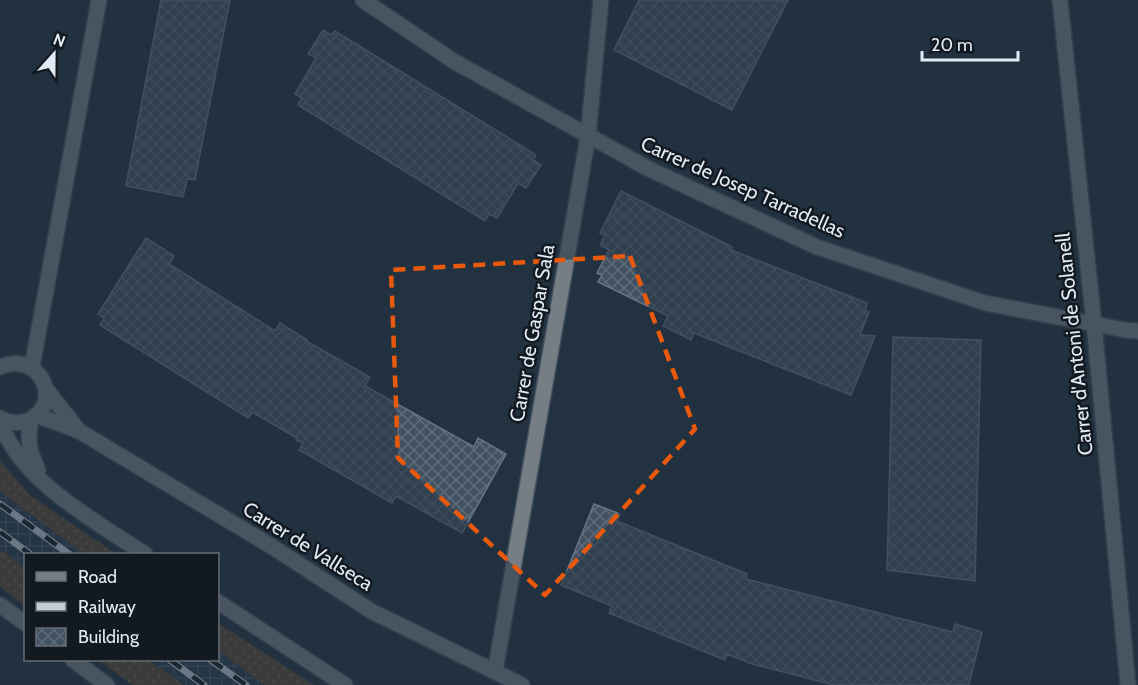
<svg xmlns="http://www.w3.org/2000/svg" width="1138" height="685" viewBox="0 0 1138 685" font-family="Cabin,sans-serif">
<defs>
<pattern id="industrial-grid" width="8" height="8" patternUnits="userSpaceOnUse" patternTransform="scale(1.5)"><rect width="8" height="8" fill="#273a4e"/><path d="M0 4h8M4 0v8" fill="none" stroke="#465768"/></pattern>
<pattern id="grass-dots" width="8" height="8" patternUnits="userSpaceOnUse" patternTransform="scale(1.5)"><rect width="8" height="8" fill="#5c4735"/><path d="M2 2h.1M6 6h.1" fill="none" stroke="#736253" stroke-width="1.8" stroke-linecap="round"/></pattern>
<pattern id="building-cross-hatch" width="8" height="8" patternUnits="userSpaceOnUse" patternTransform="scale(1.5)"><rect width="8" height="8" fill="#435262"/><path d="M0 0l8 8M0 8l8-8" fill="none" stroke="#5e6b79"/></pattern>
</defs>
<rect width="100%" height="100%" fill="#233240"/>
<path fill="url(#industrial-grid)" d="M 0,492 L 84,554 L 26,554 L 25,568 L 0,549 Z
M 218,651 L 265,685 L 184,685 L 149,660 L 218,660 Z"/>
<path fill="url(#grass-dots)" d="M 0,460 L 30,495 L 116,554 L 84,554 L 0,492 Z
M 0,549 L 25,568 L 25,606 L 0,587 Z
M 218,623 L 314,685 L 265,685 L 218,651 Z
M 98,660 L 149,660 L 184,685 L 132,685 Z"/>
<path fill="url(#building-cross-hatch)" stroke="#667687" stroke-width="1.5" d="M 161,0 L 230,0 L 195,180 L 187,179 L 183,197 L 126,186 Z
M 639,0 L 788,0 L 732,110 L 614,50 Z
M 323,30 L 331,35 L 335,31 L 536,155 L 533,160 L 541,165 L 526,188 L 518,183 L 497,218 L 489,214 L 485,221 L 298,105 L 302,98 L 295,94 L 316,58 L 308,54 Z
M 621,191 L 732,247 L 731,250 L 867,303 L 865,310 L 869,312 L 860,335 L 875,336 L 851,395 L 694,333 L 691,340 L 663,326 L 668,316 L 598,282 L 602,275 L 597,273 L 609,250 L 600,245 L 605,235 L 600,233 Z
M 146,238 L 174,256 L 169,264 L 275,331 L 280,323 L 307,340 L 306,341 L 370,377 L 365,386 L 474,447 L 478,438 L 506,454 L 462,533 L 396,496 L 392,503 L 299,450 L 303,443 L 296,440 L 297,438 L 252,412 L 248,418 L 100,325 L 104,318 L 98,314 Z
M 893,337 L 981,340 L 975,581 L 887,570 Z
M 594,504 L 620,514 L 617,521 L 747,574 L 746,579 L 953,632 L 955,624 L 982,632 L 969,685 L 834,685 L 752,664 L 727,654 L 725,660 L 609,613 L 612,606 L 561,585 Z"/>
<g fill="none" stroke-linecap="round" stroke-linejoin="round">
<g stroke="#414f5d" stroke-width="18">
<path id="minor" d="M 363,0 L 455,62 L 649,169 L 817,247 L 985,303 L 1125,330 L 1138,331
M 1060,0 L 1094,324 L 1128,685
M 0,367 C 41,349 65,406 27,421 C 17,424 9,423 0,418
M 32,367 L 99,0
M 46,389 L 79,431
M 36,415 L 79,431 L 271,546 L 371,611 L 522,685
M 31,419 C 27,441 29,451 38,470
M 0,421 C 19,480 96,522 145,554
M 218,602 L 345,685
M 0,605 L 26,624
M 73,660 L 107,685
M 495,672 L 588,136 L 601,0"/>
</g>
<use href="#minor" stroke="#767e85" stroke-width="15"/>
<g stroke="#c3cdd7" stroke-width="7">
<path id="rail" d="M 0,504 L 69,554
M 0,532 L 30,554
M 170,660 L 204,685
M 211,660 L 246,685"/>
</g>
<use href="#rail" stroke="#131920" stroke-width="4.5" stroke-dasharray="14" stroke-linecap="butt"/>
</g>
<path d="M0 0H1138V685H0ZM 630,256 L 695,429 L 545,595 L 398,458 L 391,270 Z" fill="#233240" fill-opacity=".55" fill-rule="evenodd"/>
<path fill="none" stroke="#e8590c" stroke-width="4.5" stroke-dasharray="12 8" stroke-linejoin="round" d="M 630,256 L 695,429 L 545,595 L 398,458 L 391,270 Z"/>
<g text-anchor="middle" stroke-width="5" stroke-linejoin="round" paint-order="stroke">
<g font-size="20" fill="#e1eaf4" stroke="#131920">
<text transform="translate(743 187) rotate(24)" y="7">Carrer de Josep Tarradellas</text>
<text transform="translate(532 333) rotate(-80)" y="7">Carrer de Gaspar Sala</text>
<text transform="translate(1074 344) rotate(-96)" y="7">Carrer d'Antoni de Solanell</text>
<text transform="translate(308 546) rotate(32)" y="7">Carrer de Vallseca</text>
</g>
</g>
<rect x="24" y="553" width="195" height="108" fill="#131920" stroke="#656d75" stroke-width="1.5"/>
<rect x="36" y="572" width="30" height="9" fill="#767e85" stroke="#656d75" stroke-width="1.5"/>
<text x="78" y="583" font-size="18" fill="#e1eaf4">Road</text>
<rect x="36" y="602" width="30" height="9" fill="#c3cdd7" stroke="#656d75" stroke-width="1.5"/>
<text x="78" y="613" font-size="18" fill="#e1eaf4">Railway</text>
<rect x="36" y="628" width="30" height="18" fill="url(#building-cross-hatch)" stroke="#656d75" stroke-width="1.5"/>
<text x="78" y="643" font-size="18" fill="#e1eaf4">Building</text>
<g transform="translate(54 54) rotate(21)" stroke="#131920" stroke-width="4.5" paint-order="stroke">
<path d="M0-4.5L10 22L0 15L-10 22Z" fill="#e1eaf4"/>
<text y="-9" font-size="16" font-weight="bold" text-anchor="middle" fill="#e1eaf4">N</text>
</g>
<path d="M922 51v9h96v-9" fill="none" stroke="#e1eaf4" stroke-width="3"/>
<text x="931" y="51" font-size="18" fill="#e1eaf4" stroke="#131920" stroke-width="4.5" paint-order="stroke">20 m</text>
</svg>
